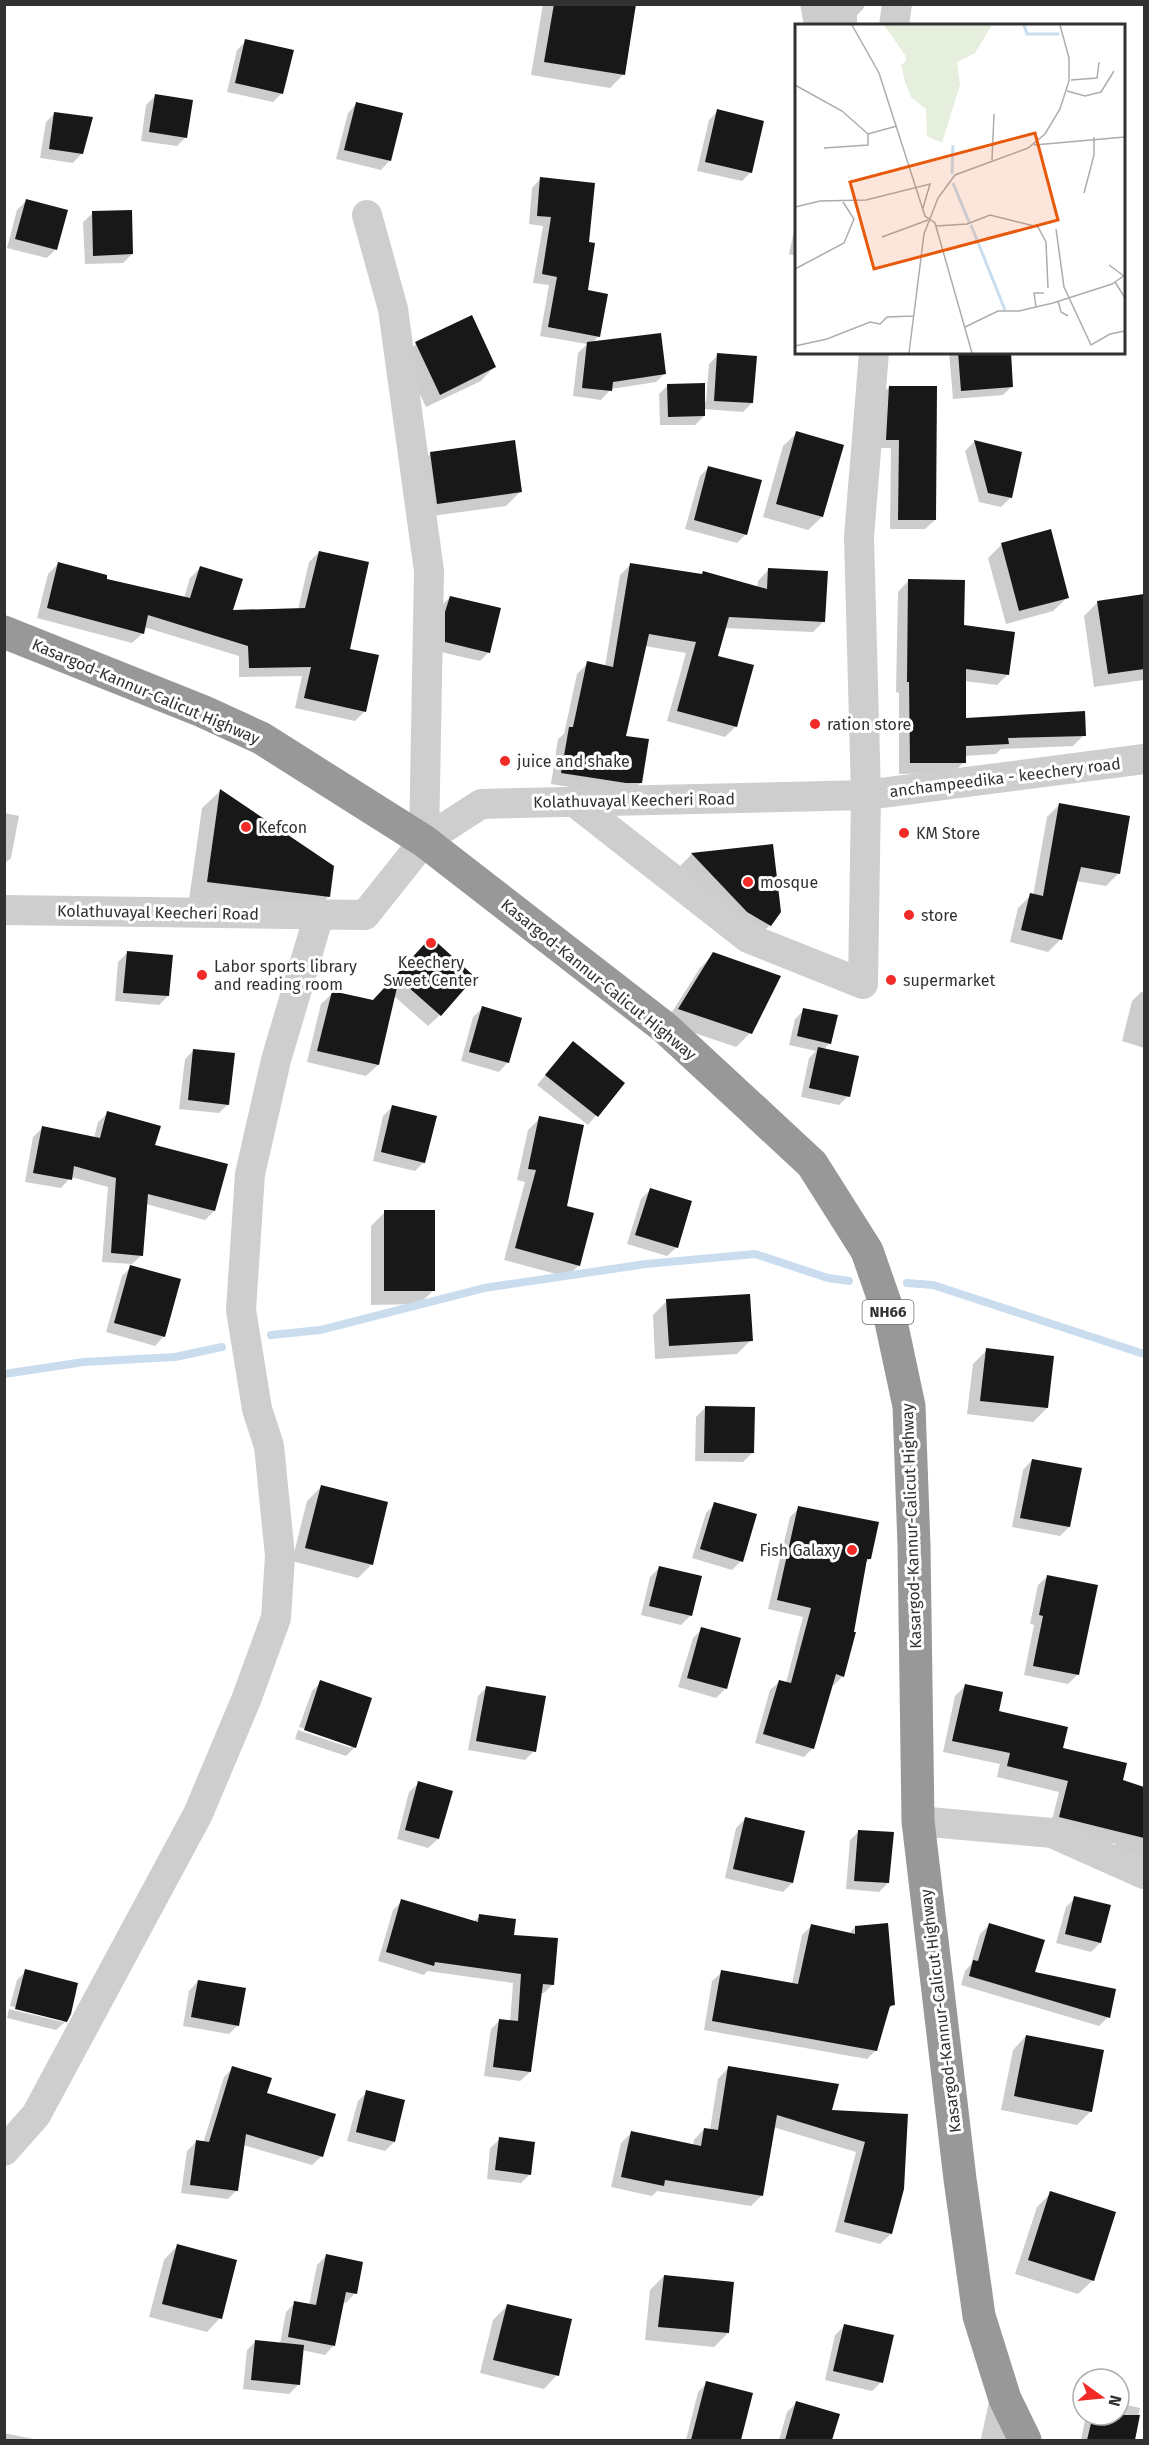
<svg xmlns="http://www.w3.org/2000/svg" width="1149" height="2445" viewBox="0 0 1149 2445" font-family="'Fira Sans',sans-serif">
<rect width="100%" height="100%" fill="#fff"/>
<path fill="#0003" d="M 543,4 L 635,4 L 624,74 L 610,88 L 531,75 Z
M 800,4 L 863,4 L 864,8 L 857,15 L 857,26 L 804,26 Z
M 246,41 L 282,93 L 273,102 L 227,92 L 237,50 Z
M 155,96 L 186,137 L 177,146 L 141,141 L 146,105 Z
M 357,103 L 390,160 L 381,170 L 336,159 L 348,113 Z
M 718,111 L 751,172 L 742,181 L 697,171 L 709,120 Z
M 55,113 L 82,153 L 73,163 L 40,158 L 46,122 Z
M 541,178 L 587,243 L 586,291 L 599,336 L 592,343 L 665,373 L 656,382 L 611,389 L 601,400 L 573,396 L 578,353 L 587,344 L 540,336 L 549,285 L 533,283 L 543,226 L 529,224 L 532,188 Z
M 26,201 L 56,249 L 47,258 L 7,248 L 17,210 Z
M 93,213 L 132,254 L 123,263 L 85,264 L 83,222 Z
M 796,222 L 796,256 L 789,254 Z
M 416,344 L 494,367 L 481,381 L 426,407 L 402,357 Z
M 949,352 L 1009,352 L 1012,386 L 1003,395 L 953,399 Z
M 718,355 L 752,403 L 743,412 L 704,409 L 704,416 L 695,425 L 660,425 L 659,394 L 668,385 L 706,402 L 709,364 Z
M 889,387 L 935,520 L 925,529 L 890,529 L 891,448 L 877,448 L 880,396 Z
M 797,433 L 822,517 L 808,530 L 763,517 L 783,446 Z
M 974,442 L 1021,453 L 1010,498 L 1001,507 L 979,502 L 965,451 Z
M 431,453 L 520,492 L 506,506 L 424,517 L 417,467 Z
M 709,467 L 746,534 L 737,543 L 685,529 L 700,476 Z
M 1002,544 L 1067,598 L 1053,611 L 1006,624 L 988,558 Z
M 319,552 L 365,711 L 355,721 L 295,708 L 302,676 L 239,677 L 239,656 L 144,627 L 143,633 L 132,643 L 37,618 L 48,574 L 58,564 L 105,580 L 184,598 L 190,578 L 200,568 L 231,611 L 298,610 L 309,562 Z
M 631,564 L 757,588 L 758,581 L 769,569 L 824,621 L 813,632 L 724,628 L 716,657 L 736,726 L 725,737 L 667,721 L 686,653 L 645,646 L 624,737 L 641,782 L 630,793 L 614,794 L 551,784 L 558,739 L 564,734 L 577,674 L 588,663 L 605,667 L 620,575 Z
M 909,580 L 963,627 L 1008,674 L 997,685 L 964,681 L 964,720 L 1084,735 L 1073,746 L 1001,749 L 996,754 L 964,756 L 964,762 L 953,773 L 899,774 L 899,693 L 896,692 L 898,592 Z
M 1144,595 L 1144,680 L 1094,687 L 1084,616 L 1098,602 Z
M 450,597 L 489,652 L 480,661 L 436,651 L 441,606 Z
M 220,791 L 328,897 L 310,915 L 189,900 L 202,808 Z
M 1060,804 L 1118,874 L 1106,886 L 1076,881 L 1061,939 L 1048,952 L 1010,942 L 1018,908 L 1031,895 L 1033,896 L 1047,817 Z
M 4,813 L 19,816 L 11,858 L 4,864 Z
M 772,846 L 770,925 L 752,943 L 674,872 L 692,854 Z
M 419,950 L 440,1015 L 428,1026 L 394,996 L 378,1065 L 366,1076 L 307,1062 L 321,1004 L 333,993 L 373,1002 Z
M 127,953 L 168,996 L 159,1005 L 115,1001 L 118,962 Z
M 714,954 L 750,1033 L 736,1047 L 665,1023 L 700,968 Z
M 1141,992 L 1144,993 L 1144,1048 L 1122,1041 L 1132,1001 Z
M 483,1008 L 508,1062 L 499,1072 L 461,1061 L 473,1017 Z
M 804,1010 L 830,1043 L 823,1050 L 848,1096 L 839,1105 L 801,1097 L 809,1058 L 816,1051 L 789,1045 L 795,1019 Z
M 573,1043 L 623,1083 L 588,1125 L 537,1085 Z
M 194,1050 L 228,1104 L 219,1113 L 179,1109 L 185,1059 Z
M 392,1107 L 424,1162 L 415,1171 L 373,1161 L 383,1116 Z
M 108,1113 L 154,1147 L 214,1211 L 205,1220 L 146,1204 L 142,1255 L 132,1264 L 102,1262 L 108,1187 L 71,1177 L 61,1188 L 25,1182 L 33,1137 L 42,1128 L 94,1138 L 98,1122 Z
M 540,1118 L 565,1207 L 579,1265 L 567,1277 L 504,1260 L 525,1182 L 517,1180 L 528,1130 Z
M 650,1190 L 677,1247 L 667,1256 L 627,1244 L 641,1199 Z
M 385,1212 L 433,1291 L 419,1304 L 371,1305 L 371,1226 Z
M 131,1267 L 164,1336 L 155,1346 L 106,1332 L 122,1276 Z
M 667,1301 L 751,1340 L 737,1354 L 655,1359 L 653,1315 Z
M 987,1350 L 1047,1408 L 1033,1422 L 967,1414 L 973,1364 Z
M 705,1408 L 753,1452 L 743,1462 L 695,1461 L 696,1417 Z
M 1032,1460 L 1069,1527 L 1060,1536 L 1012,1527 L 1023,1470 Z
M 321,1487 L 372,1564 L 358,1578 L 292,1561 L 307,1501 Z
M 715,1504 L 741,1561 L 732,1570 L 692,1558 L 706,1513 Z
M 799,1508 L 870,1559 L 864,1564 L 843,1676 L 834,1685 L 831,1684 L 813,1748 L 804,1757 L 755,1743 L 770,1690 L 780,1681 L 786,1683 L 803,1617 L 768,1609 L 790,1517 Z
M 659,1568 L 691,1615 L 681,1625 L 641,1615 L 650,1577 Z
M 1048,1576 L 1096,1586 L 1077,1675 L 1068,1684 L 1024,1675 L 1034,1625 L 1030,1624 L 1038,1585 Z
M 702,1629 L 739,1639 L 725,1689 L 716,1698 L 678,1687 L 693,1638 Z
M 321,1682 L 355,1747 L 346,1756 L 295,1739 L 298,1730 L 351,1748 L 351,1744 L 299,1727 L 312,1691 Z
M 965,1686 L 997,1712 L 1061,1749 L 1121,1781 L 1144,1788 L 1144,1859 L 1114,1851 L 1116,1844 L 1050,1828 L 1059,1792 L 997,1777 L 1000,1764 L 943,1752 L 955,1696 Z
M 487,1687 L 534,1751 L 525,1760 L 468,1750 L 478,1696 Z
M 419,1783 L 438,1839 L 428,1848 L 397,1839 L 409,1792 Z
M 745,1819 L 792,1883 L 783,1892 L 725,1878 L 736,1828 Z
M 859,1831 L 888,1883 L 879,1892 L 846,1889 L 850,1840 Z
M 1075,1898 L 1100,1943 L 1091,1952 L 1056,1943 L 1066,1907 Z
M 402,1901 L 473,1922 L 480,1916 L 512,1936 L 553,1984 L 544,1993 L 540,1993 L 530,2072 L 520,2081 L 484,2076 L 491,2029 L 500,2020 L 510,2022 L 513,1983 L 427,1971 L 424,1975 L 378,1961 L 393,1910 Z
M 812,1925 L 849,1934 L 855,1927 L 893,2005 L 886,2012 L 876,2050 L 867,2059 L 704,2030 L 712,1981 L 722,1972 L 792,1984 L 802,1935 Z
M 989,1925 L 1033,1974 L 1108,2017 L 1099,2026 L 961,1985 L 965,1971 L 971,1964 L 980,1934 Z
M 26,1971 L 66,2021 L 56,2030 L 7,2018 L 9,2009 L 63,2022 L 63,2019 L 10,2006 L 17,1980 Z
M 198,1981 L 238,2025 L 229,2034 L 183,2026 L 189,1991 Z
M 1026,2036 L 1091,2111 L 1077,2125 L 1001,2110 L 1013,2050 Z
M 233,2068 L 265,2094 L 322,2156 L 312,2165 L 243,2145 L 237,2190 L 228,2199 L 181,2193 L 187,2151 L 196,2142 L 203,2143 L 224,2077 Z
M 728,2068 L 830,2111 L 907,2115 L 903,2189 L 891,2234 L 880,2244 L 835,2232 L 856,2152 L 773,2127 L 761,2196 L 751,2206 L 657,2191 L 652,2196 L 611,2187 L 621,2143 L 631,2133 L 693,2146 L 694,2140 L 704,2129 L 710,2130 L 718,2079 Z
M 367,2092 L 394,2142 L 385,2151 L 347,2141 L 358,2101 Z
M 500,2139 L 530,2174 L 521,2183 L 487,2179 L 490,2148 Z
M 1051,2193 L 1114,2213 L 1092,2281 L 1078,2294 L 1015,2274 L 1037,2207 Z
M 177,2246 L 220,2318 L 207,2332 L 149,2317 L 164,2260 Z
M 326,2256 L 355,2293 L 346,2303 L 342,2302 L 334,2345 L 325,2355 L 302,2350 L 298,2385 L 289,2394 L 243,2389 L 247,2350 L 256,2341 L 280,2344 L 286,2312 L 295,2303 L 309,2305 L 317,2265 Z
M 664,2276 L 728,2333 L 714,2347 L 645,2340 L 650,2290 Z
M 507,2306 L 557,2375 L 544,2389 L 480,2373 L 493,2320 Z
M 844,2326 L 881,2382 L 872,2391 L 825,2380 L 835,2335 Z
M 707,2383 L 751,2394 L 740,2440 L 686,2440 L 698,2392 Z
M 796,2403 L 838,2415 L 831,2440 L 779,2440 L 787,2412 Z
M 1119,2403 L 1140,2408 L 1133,2440 L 1081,2440 L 1086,2415 L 1119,2415 Z
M 4,2433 L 38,2440 L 4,2440 Z"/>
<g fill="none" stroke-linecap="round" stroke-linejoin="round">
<path stroke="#c9ddef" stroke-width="8" d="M 907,1283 L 933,1285 L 1144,1354
M 271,1335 L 320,1330 L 484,1288 L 646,1264 L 755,1254 L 828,1278 L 849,1281
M 4,1374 L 84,1362 L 175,1357 L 222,1347"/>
</g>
<path fill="#181818" d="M 554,4 L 636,4 L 625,75 L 544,62 Z
M 245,39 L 294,50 L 283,94 L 235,83 Z
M 155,94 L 193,100 L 187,138 L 149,132 Z
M 356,102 L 403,113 L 391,161 L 344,150 Z
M 717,109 L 764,121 L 752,173 L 705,162 Z
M 54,112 L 93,117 L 83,154 L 49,149 Z
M 540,177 L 595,183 L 589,242 L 595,243 L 588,290 L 608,294 L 600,337 L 548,327 L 557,277 L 542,274 L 551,217 L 537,216 Z
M 26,199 L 68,210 L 57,250 L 15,239 Z
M 132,210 L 133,254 L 93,256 L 92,211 Z
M 472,315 L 496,367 L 440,395 L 415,342 Z
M 661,333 L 666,374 L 613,382 L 612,391 L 582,388 L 587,342 Z
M 958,352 L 1011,352 L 1013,387 L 961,391 Z
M 717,353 L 757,356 L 753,403 L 714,401 Z
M 705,383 L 705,416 L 668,417 L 667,384 Z
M 889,386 L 937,386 L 936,520 L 898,520 L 899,440 L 886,440 Z
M 796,431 L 844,445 L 823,517 L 776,504 Z
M 515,440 L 522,492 L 437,504 L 430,452 Z
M 974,440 L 1022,452 L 1012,498 L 988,493 Z
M 708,466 L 762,480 L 747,535 L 694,520 Z
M 1051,529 L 1069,598 L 1019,611 L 1001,543 Z
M 319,551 L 369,562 L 350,649 L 379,655 L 366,712 L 304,698 L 311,667 L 249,668 L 248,646 L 148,615 L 144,634 L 47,608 L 58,562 L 107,575 L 107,579 L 190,598 L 200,566 L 243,579 L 233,610 L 305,608 Z
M 630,563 L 702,574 L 703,571 L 767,589 L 768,568 L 828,571 L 825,622 L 729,617 L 718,656 L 754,665 L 737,727 L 677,711 L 696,642 L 649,634 L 626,736 L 649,739 L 642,783 L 626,783 L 561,773 L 569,727 L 573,727 L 587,661 L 613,667 Z
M 908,579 L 965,580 L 964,625 L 1015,632 L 1009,675 L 966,669 L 966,718 L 1085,711 L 1086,736 L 1008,738 L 1009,744 L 966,746 L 966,763 L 910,763 L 909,682 L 907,682 Z
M 1144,594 L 1144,669 L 1108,674 L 1097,601 Z
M 450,596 L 501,608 L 490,653 L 445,642 L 445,612 Z
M 220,789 L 334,866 L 330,897 L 207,882 Z
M 1059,803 L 1130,816 L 1120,874 L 1081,867 L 1062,940 L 1021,930 L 1030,893 L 1043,896 Z
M 773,844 L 781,912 L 771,926 L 747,912 L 691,853 Z
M 431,937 L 475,977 L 441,1016 L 399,979 L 379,1065 L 317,1051 L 332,991 L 373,1000 Z
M 127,951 L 173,955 L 169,996 L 123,993 Z
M 713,952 L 781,976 L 752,1034 L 678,1009 Z
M 482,1006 L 522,1018 L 509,1063 L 469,1052 Z
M 803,1008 L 838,1015 L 831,1044 L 797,1036 Z
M 573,1041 L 625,1083 L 598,1117 L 545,1075 Z
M 818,1047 L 859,1056 L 850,1097 L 809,1088 Z
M 193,1049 L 235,1053 L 229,1105 L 188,1100 Z
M 392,1105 L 437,1116 L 425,1163 L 381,1152 Z
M 107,1111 L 161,1126 L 155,1145 L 228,1164 L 215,1211 L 148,1194 L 143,1256 L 111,1253 L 116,1178 L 74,1166 L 72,1180 L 33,1173 L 42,1126 L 100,1138 Z
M 539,1116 L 584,1125 L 567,1206 L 594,1213 L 580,1266 L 515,1248 L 536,1170 L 528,1169 Z
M 650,1188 L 692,1201 L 678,1248 L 635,1235 Z
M 384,1210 L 435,1210 L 435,1291 L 384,1291 Z
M 130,1265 L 181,1279 L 165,1337 L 114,1323 Z
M 750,1294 L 753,1341 L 669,1346 L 666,1299 Z
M 986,1348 L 1054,1356 L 1048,1408 L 980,1401 Z
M 705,1406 L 755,1407 L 754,1453 L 704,1453 Z
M 1032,1459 L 1082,1468 L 1070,1527 L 1020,1518 Z
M 321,1485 L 388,1502 L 373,1565 L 305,1548 Z
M 714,1502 L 757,1514 L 743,1562 L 700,1549 Z
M 798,1506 L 879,1522 L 871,1559 L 867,1559 L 854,1632 L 856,1632 L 844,1677 L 836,1674 L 814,1749 L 763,1734 L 779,1680 L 791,1683 L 811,1608 L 777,1600 Z
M 659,1566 L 702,1576 L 692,1616 L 649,1606 Z
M 1047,1575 L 1098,1585 L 1079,1675 L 1033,1666 L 1043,1616 L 1039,1615 Z
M 701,1627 L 741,1638 L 727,1689 L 687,1678 Z
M 320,1680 L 372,1698 L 356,1748 L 304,1730 Z
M 965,1684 L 1003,1692 L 999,1711 L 1068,1727 L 1063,1748 L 1127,1763 L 1123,1780 L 1144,1787 L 1144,1838 L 1059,1817 L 1068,1781 L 1007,1766 L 1010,1753 L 952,1741 Z
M 486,1686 L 546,1696 L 536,1752 L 476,1741 Z
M 418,1781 L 453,1791 L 439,1839 L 405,1830 Z
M 745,1817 L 805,1831 L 793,1883 L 733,1869 Z
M 858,1830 L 894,1832 L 889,1883 L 854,1881 Z
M 1074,1896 L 1111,1905 L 1101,1943 L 1065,1934 Z
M 401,1899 L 478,1922 L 479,1914 L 516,1919 L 514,1935 L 558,1938 L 554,1985 L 543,1984 L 531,2072 L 493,2067 L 499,2019 L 518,2021 L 521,1974 L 435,1962 L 434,1966 L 386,1952 Z
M 888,1923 L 895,2005 L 890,2006 L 877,2051 L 712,2021 L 721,1970 L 798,1984 L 811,1924 L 855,1934 L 855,1926 Z
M 989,1923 L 1045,1940 L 1035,1972 L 1116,1989 L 1110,2018 L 969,1976 L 973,1960 L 978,1961 Z
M 25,1969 L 78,1983 L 71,2014 L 67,2022 L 15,2009 Z
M 198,1980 L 246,1988 L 239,2026 L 191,2017 Z
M 1026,2035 L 1104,2050 L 1092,2112 L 1014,2096 Z
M 232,2066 L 272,2078 L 267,2093 L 336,2114 L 323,2157 L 246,2134 L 238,2191 L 190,2185 L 196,2140 L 209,2142 Z
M 728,2066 L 839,2084 L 832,2110 L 908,2114 L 904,2189 L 892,2234 L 844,2222 L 865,2142 L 777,2115 L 763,2196 L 665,2180 L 664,2186 L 621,2177 L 631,2131 L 701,2146 L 704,2128 L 718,2130 Z
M 366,2090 L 405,2100 L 395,2142 L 356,2132 Z
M 499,2137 L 535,2142 L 531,2175 L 495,2170 Z
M 1050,2191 L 1116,2212 L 1094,2281 L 1028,2260 Z
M 177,2244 L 237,2260 L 222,2319 L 162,2304 Z
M 326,2254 L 363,2262 L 357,2294 L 346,2292 L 335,2346 L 288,2337 L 294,2301 L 316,2305 Z
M 664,2275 L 734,2282 L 729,2333 L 658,2327 Z
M 507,2304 L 572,2319 L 559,2376 L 493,2360 Z
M 844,2324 L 894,2335 L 883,2383 L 833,2371 Z
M 255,2340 L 304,2345 L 300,2385 L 251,2380 Z
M 706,2381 L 753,2393 L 741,2440 L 691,2440 Z
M 796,2401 L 840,2414 L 832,2440 L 785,2440 Z
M 1093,2415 L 1140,2415 L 1135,2440 L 1087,2440 Z"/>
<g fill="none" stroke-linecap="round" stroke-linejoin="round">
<path stroke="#cecece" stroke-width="30" d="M 894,26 L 897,4
M 367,215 L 393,309 L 429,571 L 424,841
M 573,801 L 748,938 L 863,984 L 866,795 L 859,537 L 874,352
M 4,910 L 365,915 L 424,841 L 481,804 L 866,795 L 1144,759
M 918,1821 L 1052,1833 L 1144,1874
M 4,2151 L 36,2115 L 198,1814 L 246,1700 L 276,1618 L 280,1556 L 269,1446 L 257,1409 L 241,1310 L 250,1174 L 276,1060 L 319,915
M 996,2440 L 1005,2399"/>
<path stroke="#989898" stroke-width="33" d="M 4,632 L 202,711 L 261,738 L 424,841 L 664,1027 L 742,1099 L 812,1164 L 867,1251 L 890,1317 L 909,1406 L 914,1546 L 918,1821 L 960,2179 L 979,2316 L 1005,2399 L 1025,2440"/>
</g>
<g fill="#f32b28" stroke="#fff" stroke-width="2">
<circle cx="815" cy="724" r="6"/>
<circle cx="505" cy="761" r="6"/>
<circle cx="246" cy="827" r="6"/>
<circle cx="904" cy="833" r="6"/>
<circle cx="748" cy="882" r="6"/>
<circle cx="909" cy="915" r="6"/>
<circle cx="431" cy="943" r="6"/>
<circle cx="202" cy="975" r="6"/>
<circle cx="891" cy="980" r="6"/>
<circle cx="852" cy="1550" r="6"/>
</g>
<g text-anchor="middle" stroke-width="6" stroke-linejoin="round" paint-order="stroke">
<rect fill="#fff" stroke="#6f6f6f" stroke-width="1.5" x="862.5" y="1300" width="51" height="24" rx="4.5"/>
<g font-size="15" font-weight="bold" fill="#313131">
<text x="888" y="1317">NH66</text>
</g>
<g font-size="16" fill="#313131" stroke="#fff">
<text transform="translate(146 691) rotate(23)" y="6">Kasargod-Kannur-Calicut Highway</text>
<text transform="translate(1005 777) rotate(-7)" y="6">anchampeedika - keechery road</text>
<text transform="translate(634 800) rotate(-1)" y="6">Kolathuvayal Keecheri Road</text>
<text transform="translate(158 912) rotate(1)" y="6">Kolathuvayal Keecheri Road</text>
<text transform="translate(599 979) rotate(39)" y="6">Kasargod-Kannur-Calicut Highway</text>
<text transform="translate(911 1526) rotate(-92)" y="6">Kasargod-Kannur-Calicut Highway</text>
<text transform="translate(940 2011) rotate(-97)" y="6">Kasargod-Kannur-Calicut Highway</text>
</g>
<g font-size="16" fill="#313131" stroke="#fff" text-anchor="start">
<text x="827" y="730">ration store</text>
<text x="517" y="767">juice and shake</text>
<text x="258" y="833">Kefcon</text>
<text x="916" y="839">KM Store</text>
<text x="760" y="888">mosque</text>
<text x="921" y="921">store</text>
<text x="431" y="968" text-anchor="middle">Keechery<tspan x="431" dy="18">Sweet Center</tspan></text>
<text x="214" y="972">Labor sports library<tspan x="214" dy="18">and reading room</tspan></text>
<text x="903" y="986">supermarket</text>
<text x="840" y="1556" text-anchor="end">Fish Galaxy</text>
</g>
</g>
<g transform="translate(795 24)">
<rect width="330" height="330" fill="#fff"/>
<path d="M 89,1 L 197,1 L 180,29 L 162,38 L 165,61 L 147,119 L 132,112 L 131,85 L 116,73 L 110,58 L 106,41 L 111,37 L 110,31 Z" fill="#e6efde"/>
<path fill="none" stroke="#c9ddef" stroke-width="3" d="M 229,1 L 232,10 L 264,10M 157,150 L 158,121M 158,159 L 174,198M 176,201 L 210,286"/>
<path fill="none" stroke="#adadad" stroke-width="1.5" d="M 57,1 L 84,49 L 130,192 L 140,199 L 177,329M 276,56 L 302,54 L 304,38M 0,61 L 47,87 L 73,110 L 102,102M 272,67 L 290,72 L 306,68 L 319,47M 239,121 L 330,113M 29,124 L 73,121 L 73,110M 197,136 L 199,90M 289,169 L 299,131 L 299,113M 0,183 L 25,177 L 71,176 L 135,160 L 128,184M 141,202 L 172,200 L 195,191 L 243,203 L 251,218 L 253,264M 261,205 L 269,263 L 296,321 L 315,310 L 330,307M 87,213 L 133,196M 314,241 L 329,252M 0,245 L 49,219 L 59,195 L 48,178M 320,258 L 330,274M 263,277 L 266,288 L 273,292M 241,283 L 239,269 L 249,269M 170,303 L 203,287 L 224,287 L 258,279 L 317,260 L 330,251M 0,322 L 32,315 L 75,298 L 85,300 L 92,293 L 119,292M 114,329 L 129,210 L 143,174 L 160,151 L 233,124 L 250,110 L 265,85 L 274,57 L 274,34 L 265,1"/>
<path fill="#e8590c" fill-opacity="0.15" stroke="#e8590c" stroke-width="3" d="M 240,109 L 263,196 L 79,245 L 55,158 Z"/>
<rect width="330" height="330" fill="none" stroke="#313131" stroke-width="3"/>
</g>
<rect width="1149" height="2445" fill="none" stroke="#313131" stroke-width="12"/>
<g transform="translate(1101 2397) rotate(105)"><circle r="28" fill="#ffffff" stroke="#adadad" stroke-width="1.5"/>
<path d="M0-4.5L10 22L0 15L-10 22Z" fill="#f32b28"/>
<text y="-9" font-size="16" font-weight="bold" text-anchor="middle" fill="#313131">N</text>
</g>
</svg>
